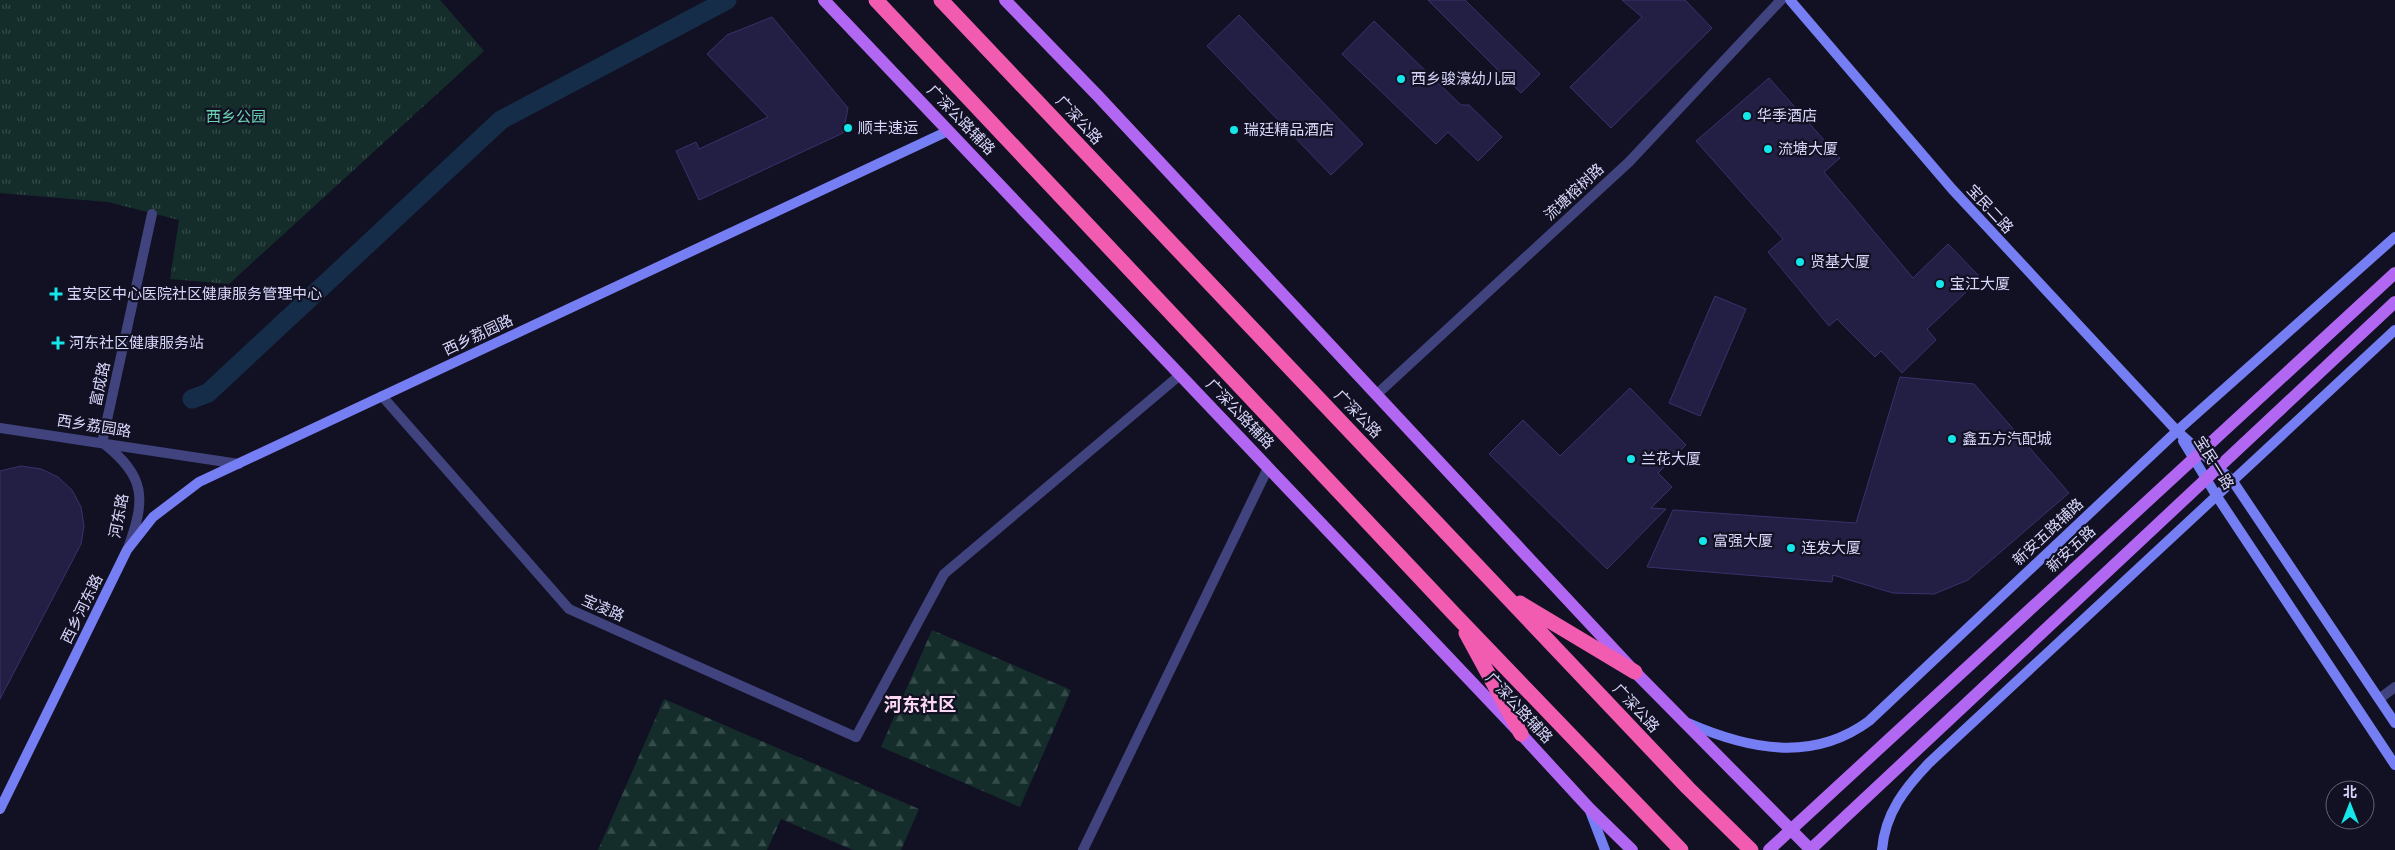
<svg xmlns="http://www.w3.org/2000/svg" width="2395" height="850" viewBox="0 0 2395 850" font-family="'Fira Sans Condensed','Noto Sans SC',sans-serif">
<defs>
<pattern id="forest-firs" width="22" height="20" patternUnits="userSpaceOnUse" patternTransform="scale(1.25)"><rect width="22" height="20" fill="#142d2a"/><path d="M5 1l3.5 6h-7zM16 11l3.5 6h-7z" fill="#354b4a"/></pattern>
<pattern id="park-tufts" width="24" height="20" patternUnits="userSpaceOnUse" patternTransform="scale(1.25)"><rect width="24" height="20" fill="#142d2a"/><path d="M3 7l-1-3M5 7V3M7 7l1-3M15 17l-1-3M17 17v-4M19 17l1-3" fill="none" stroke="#354b4a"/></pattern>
</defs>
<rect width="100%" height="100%" fill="#121123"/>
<path fill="url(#forest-firs)" d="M 932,630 L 1071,690 L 1020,807 L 881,747 Z
M 664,699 L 919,809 L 901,850 L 853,850 L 781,819 L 767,850 L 598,850 Z"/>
<path fill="url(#park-tufts)" d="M 0,0 L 440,0 L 484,51 L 229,284 L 170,279 L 179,220 L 108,202 L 0,193 Z"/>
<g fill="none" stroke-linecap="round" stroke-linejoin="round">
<path stroke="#152d49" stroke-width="19" d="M 192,399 L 208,393 L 501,120 L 727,0"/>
</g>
<path fill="#231e43" stroke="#39326d" d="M 1428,0 L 1465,0 L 1540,74 L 1521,93 Z
M 1622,0 L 1685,0 L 1712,28 L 1611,128 L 1570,87 L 1642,17 Z
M 1239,15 L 1363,144 L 1331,175 L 1207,46 Z
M 772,17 L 848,108 L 843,133 L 699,200 L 676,151 L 696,142 L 699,149 L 768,117 L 707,54 L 727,35 Z
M 1374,21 L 1461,105 L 1469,105 L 1502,137 L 1478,161 L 1448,132 L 1436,144 L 1342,54 Z
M 1769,78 L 1840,158 L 1824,172 L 1913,278 L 1948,244 L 1981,278 L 1927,329 L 1936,340 L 1902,373 L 1881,351 L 1875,357 L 1837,319 L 1829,326 L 1768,252 L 1783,239 L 1696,141 Z
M 1715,296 L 1746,309 L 1700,416 L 1669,403 Z
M 1900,377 L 1974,384 L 2069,493 L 1968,580 L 1934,594 L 1893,593 L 1833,575 L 1832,582 L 1647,567 L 1673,510 L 1856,523 Z
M 1630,388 L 1686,445 L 1658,473 L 1672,487 L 1651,508 L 1666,509 L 1607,569 L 1489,454 L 1523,420 L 1560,456 Z
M 21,466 L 41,469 L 58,477 L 72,490 L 81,507 L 84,526 L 81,544 L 0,699 L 0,471 Z"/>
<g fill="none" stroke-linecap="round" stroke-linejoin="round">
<path stroke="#40437e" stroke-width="10" d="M 102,443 L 152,214
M 2379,699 L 2395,687
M 856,737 L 944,574 L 1180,375
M 1083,850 L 1268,468"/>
<path stroke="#40437e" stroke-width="10" d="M 1376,395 L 1629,162 L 1781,0
M 382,396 L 569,609 L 856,737
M 0,428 L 239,464
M 103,443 C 146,476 146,499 128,548"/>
<path stroke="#767ef3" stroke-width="10" d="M 1790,0 L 1952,189 L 2177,431 L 2232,480 L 2395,723
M 2183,441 L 2216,495 L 2395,765
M 1688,723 C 1748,749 1812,763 1869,721 L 2177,431 L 2395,237
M 0,809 L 127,550 L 153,517 L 199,482 L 948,131
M 1590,811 L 1605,850
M 1882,850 C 1885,813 1905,788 1929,763 L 2395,330"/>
<path stroke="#b267f2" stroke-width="12" d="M 824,0 L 1521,734 L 1589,808 L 1632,850
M 1005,0 L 1098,96 L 1635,672 L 1811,850"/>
<path stroke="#f15cb0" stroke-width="15" d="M 876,0 L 1455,615 L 1681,850
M 941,0 L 1688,788 L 1751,850
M 1520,603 L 1635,672
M 1466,633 L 1521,734"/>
<path stroke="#b267f2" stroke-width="12" d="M 1769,850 L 2395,273
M 1810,850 L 2395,302"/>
</g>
<g fill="#15e6e9" stroke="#121123" stroke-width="2">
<circle cx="1401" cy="79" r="5"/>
<circle cx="1747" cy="116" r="5"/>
<circle cx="848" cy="128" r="5"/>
<circle cx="1234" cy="130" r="5"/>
<circle cx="1768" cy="149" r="5"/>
<circle cx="1800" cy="262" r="5"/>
<circle cx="1940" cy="284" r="5"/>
<path d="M53.5 286.5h5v5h5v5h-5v5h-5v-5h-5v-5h5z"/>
<path d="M55.5 335.5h5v5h5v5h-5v5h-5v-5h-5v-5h5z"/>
<circle cx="1952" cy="439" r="5"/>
<circle cx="1631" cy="459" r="5"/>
<circle cx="1703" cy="541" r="5"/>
<circle cx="1791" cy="548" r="5"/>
</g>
<g text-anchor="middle" stroke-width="4.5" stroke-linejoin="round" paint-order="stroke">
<g font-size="15" fill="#d8d7fb" stroke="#121123" text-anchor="start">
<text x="1411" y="84">西乡骏濠幼儿园</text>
<text x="1757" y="121">华季酒店</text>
<text x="858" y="133">顺丰速运</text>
<text x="1244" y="135">瑞廷精品酒店</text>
<text x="1778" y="154">流塘大厦</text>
<text x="1810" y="267">贤基大厦</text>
<text x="1950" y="289">宝江大厦</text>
<text x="67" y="299">宝安区中心医院社区健康服务管理中心</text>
<text x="69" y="348">河东社区健康服务站</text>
<text x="1962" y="444">鑫五方汽配城</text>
<text x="1641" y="464">兰花大厦</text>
<text x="1713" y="546">富强大厦</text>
<text x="1801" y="553">连发大厦</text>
</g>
<g font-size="15" fill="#69d5b1" stroke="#121123">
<text x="236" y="122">西乡公园</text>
</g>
<g font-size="15" fill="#d8d7fb" stroke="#121123">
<text transform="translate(961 120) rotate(46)" y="5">广深公路辅路</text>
<text transform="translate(1079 120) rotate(47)" y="5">广深公路</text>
<text transform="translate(1574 192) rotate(-43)" y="5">流塘榕树路</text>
<text transform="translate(1990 209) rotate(47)" y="5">宝民二路</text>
<text transform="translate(478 335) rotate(-25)" y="5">西乡荔园路</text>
<text transform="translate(100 384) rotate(-78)" y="5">富成路</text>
<text transform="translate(1240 414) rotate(46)" y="5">广深公路辅路</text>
<text transform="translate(1358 414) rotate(46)" y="5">广深公路</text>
<text transform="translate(94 426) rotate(9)" y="5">西乡荔园路</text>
<text transform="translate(2214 463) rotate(58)" y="5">宝民一路</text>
<text transform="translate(119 516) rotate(-79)" y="5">河东路</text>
<text transform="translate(2048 532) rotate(-43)" y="5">新安五路辅路</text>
<text transform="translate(2071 549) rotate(-43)" y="5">新安五路</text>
<text transform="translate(603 608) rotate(24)" y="5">宝凌路</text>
<text transform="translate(82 609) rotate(-64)" y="5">西乡河东路</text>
<text transform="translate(1519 708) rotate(47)" y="5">广深公路辅路</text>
<text transform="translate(1636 708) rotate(47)" y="5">广深公路</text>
</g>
<g font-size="18" font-weight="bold" fill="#fcd8f2" stroke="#121123">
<text x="920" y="711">河东社区</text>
</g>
</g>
<g transform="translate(2350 805)"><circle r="24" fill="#121123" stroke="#616079"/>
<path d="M0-4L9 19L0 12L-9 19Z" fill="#15e6e9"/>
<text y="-8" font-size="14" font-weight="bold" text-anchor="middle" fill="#d8d7fb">北</text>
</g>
</svg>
